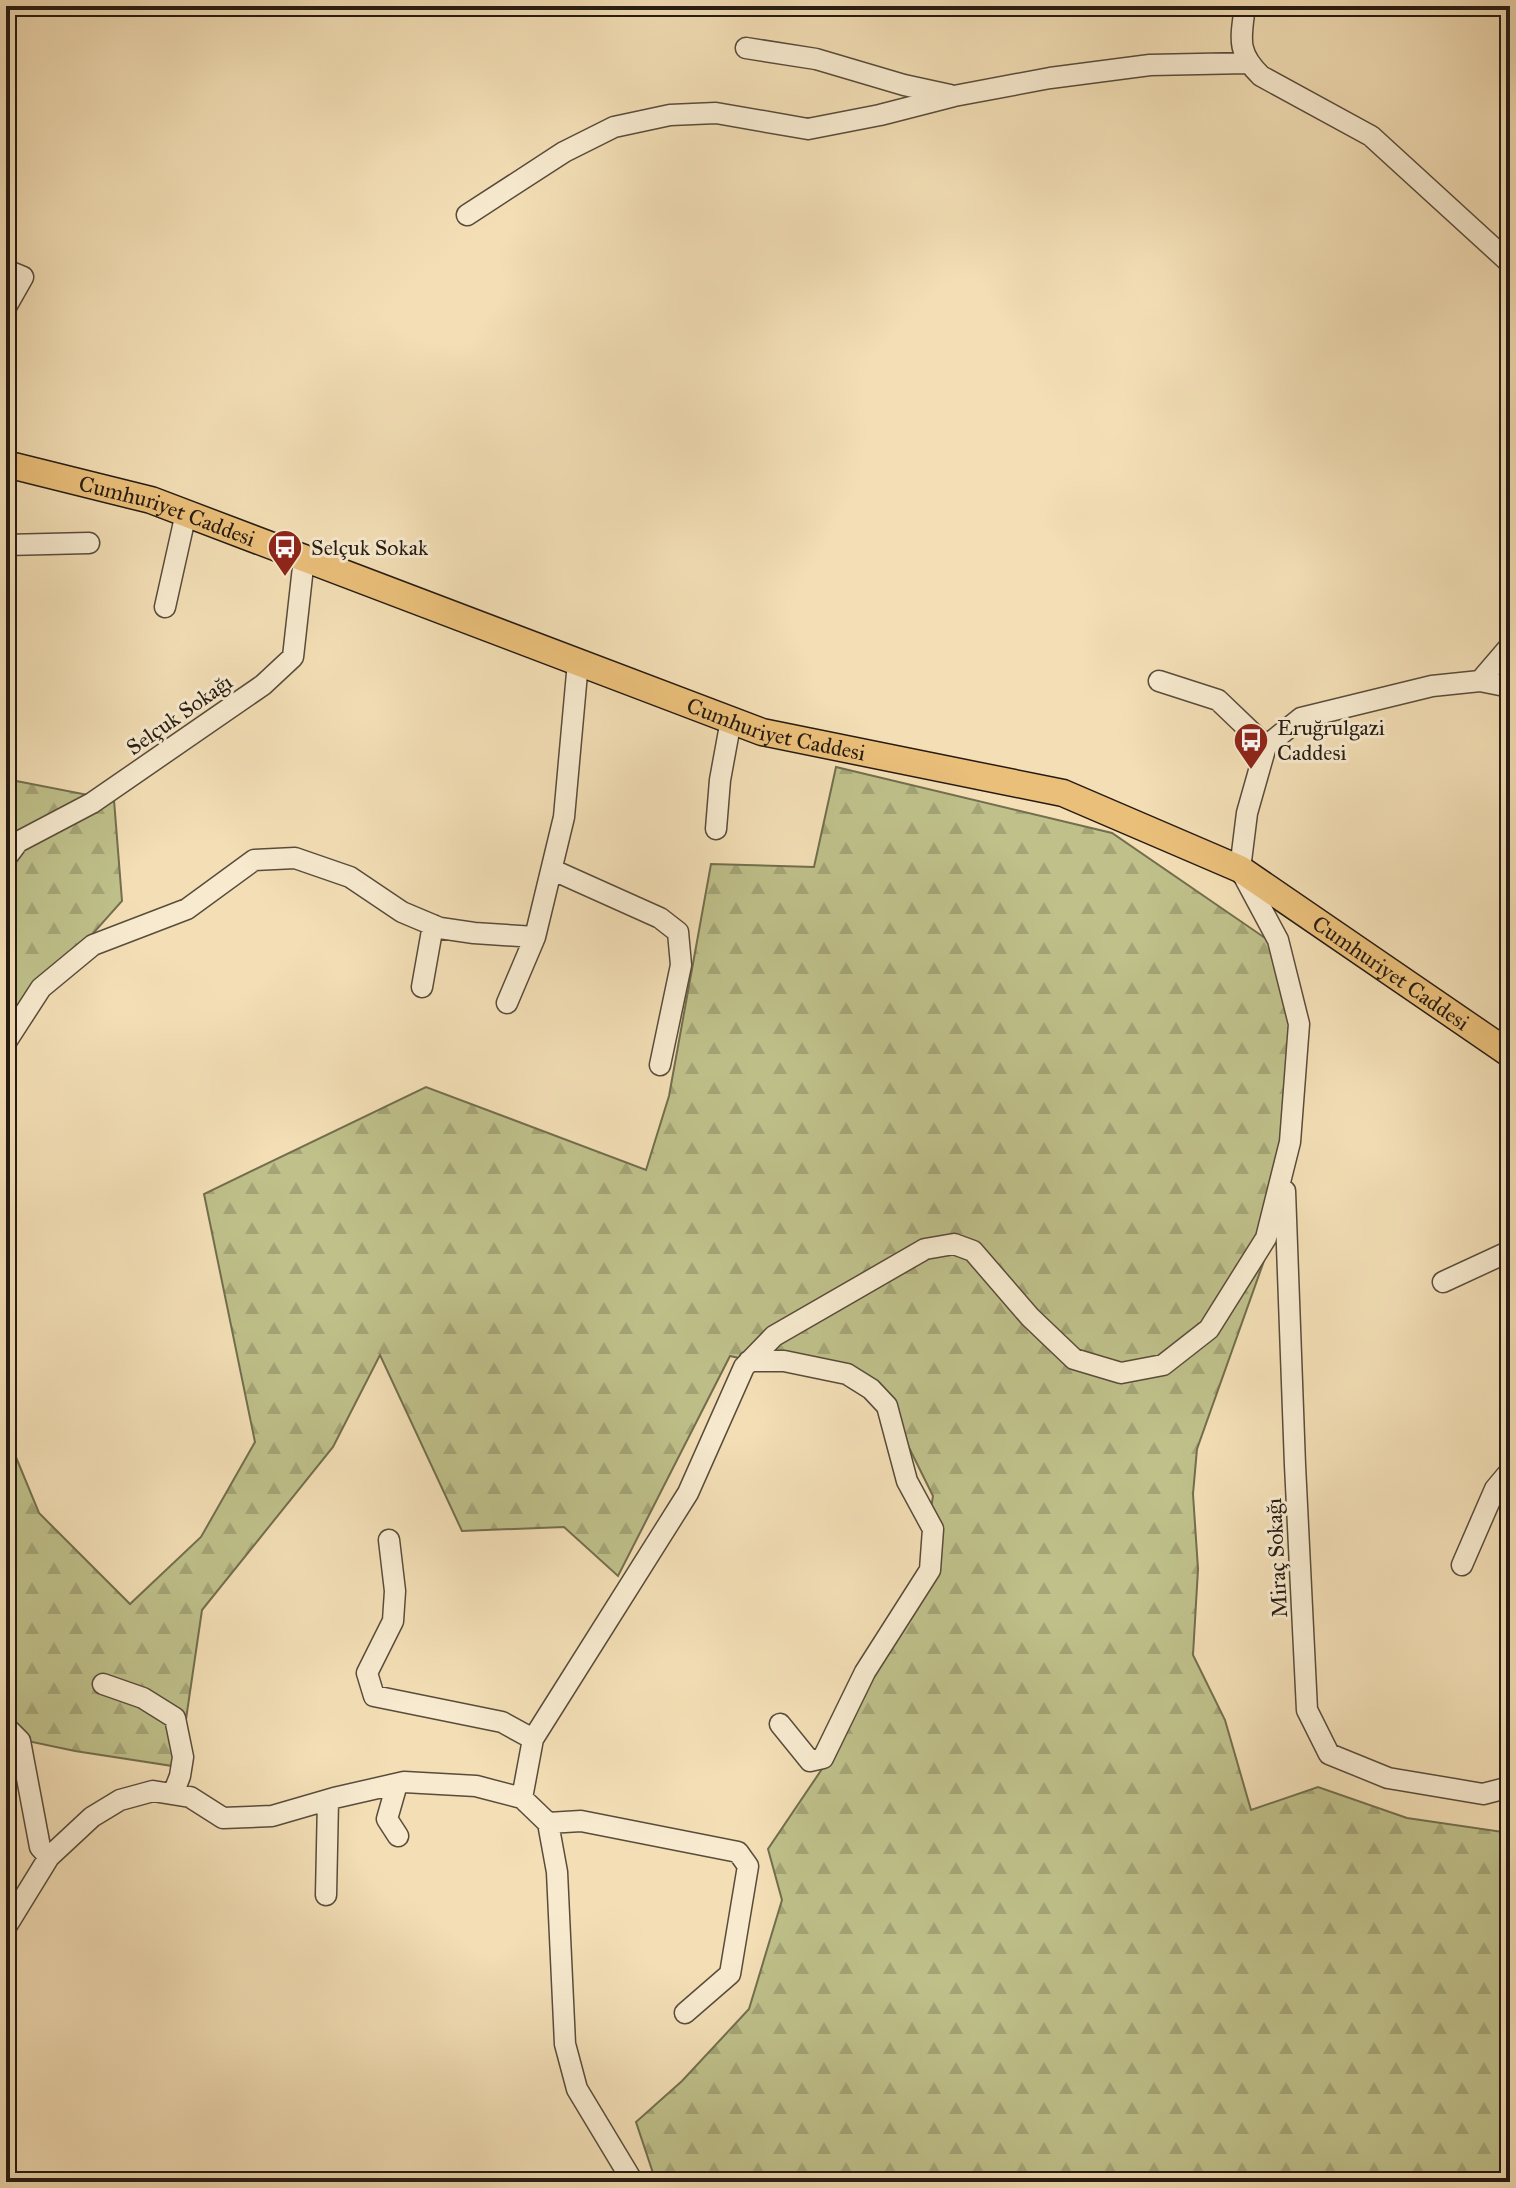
<svg xmlns="http://www.w3.org/2000/svg" width="1516" height="2188" viewBox="0 0 1516 2188" font-family="'IM FELL Great Primer',serif">
<defs>
<pattern id="forest-firs" width="22" height="20" patternUnits="userSpaceOnUse" patternTransform="scale(2)"><rect width="22" height="20" fill="#bfc08a"/><path d="M5 1l3.5 6h-7zM16 11l3.5 6h-7z" fill="#a4a476"/></pattern>
</defs>
<rect width="100%" height="100%" fill="#f3deb5"/>
<filter id="stains"><feTurbulence type="fractalNoise" baseFrequency=".0025" numOctaves="4"/><feColorMatrix values="0 0 0 0 .2 0 0 0 0 .09 0 0 0 0 .02 0 0 0 .5 -.17"/></filter>
<radialGradient id="worn" r=".72"><stop offset=".6" stop-color="#630" stop-opacity="0"/><stop offset="1" stop-color="#630" stop-opacity=".3"/></radialGradient>
<path fill="url(#forest-firs)" stroke="#726e4e" stroke-width="2" d="M 836,767 L 1112,833 L 1268,940 L 1297,1051 L 1265,1258 L 1197,1449 L 1193,1494 L 1198,1569 L 1193,1655 L 1225,1720 L 1251,1810 L 1318,1787 L 1407,1818 L 1510,1833 L 1510,2182 L 656,2182 L 636,2122 L 682,2081 L 749,2009 L 782,1900 L 768,1849 L 826,1763 L 921,1572 L 933,1496 L 881,1391 L 730,1356 L 618,1576 L 564,1527 L 462,1531 L 380,1355 L 333,1447 L 202,1610 L 179,1767 L 75,1751 L 9,1737 L 6,1740 L 6,1433 L 39,1513 L 130,1604 L 201,1537 L 255,1442 L 204,1194 L 426,1087 L 646,1170 L 669,1096 L 711,864 L 814,867 Z
M 6,779 L 114,800 L 122,901 L 6,1031 Z"/>
<g fill="none" stroke-linecap="round" stroke-linejoin="round">
<g stroke="#594c3b" stroke-width="23">
<path id="minor" d="M 1245,6 C 1241,38 1236,52 1261,76 L 1371,136 L 1510,263
M 746,48 L 816,59 L 904,85 L 950,95
M 467,215 L 564,152 L 614,127 L 670,115 L 716,113 L 808,129 L 880,115 L 954,96 L 1050,78 L 1150,65 L 1248,63
M 6,270 L 23,277 L 6,307
M 6,545 L 89,543
M 165,607 L 186,513
M 1159,681 L 1218,700 L 1266,746
M 1480,681 L 1510,646
M 716,829 L 720,780 L 731,720
M 6,858 L 18,842 L 92,803 L 263,685 L 293,657 L 304,558
M 553,870 L 660,918 L 678,932 L 681,965 L 660,1065
M 422,987 L 433,925
M 507,1003 L 535,937 L 564,817 L 578,662
M 6,1042 L 41,988 L 93,945 L 187,909 L 254,860 L 295,858 L 350,877 L 402,912 L 440,928 L 474,933 L 535,937
M 1285,1191 L 1295,1465 L 1307,1710 L 1329,1754 L 1388,1778 L 1483,1794 L 1510,1787
M 1443,1282 L 1510,1251
M 749,1361 L 784,1361 L 847,1374 L 871,1389 L 887,1406 L 907,1481 L 933,1529 L 930,1570 L 865,1672 L 823,1758 L 810,1761 L 780,1724
M 389,1540 L 395,1591 L 393,1621 L 367,1673 L 374,1696 L 502,1722 L 533,1739
M 1462,1565 L 1495,1489 L 1510,1471
M 103,1684 L 143,1698 L 175,1718 L 183,1757 L 180,1776 L 173,1794
M 6,1727 L 20,1741 L 40,1847 L 49,1857
M 397,1784 L 387,1819 L 398,1836
M 522,1798 L 533,1739 L 688,1493 L 744,1367 L 774,1336 L 925,1249 L 954,1244 L 973,1251 L 1030,1317 L 1074,1359 L 1121,1373 L 1163,1365 L 1209,1329 L 1266,1238 L 1290,1142 L 1299,1024 L 1278,940 L 1240,869 L 1247,813 L 1266,746 L 1301,718 L 1432,686 L 1480,681 L 1510,687
M 548,1823 L 581,1821 L 738,1852 L 748,1866 L 730,1974 L 685,2013
M 326,1895 L 328,1800
M 6,1927 L 49,1857 L 92,1817 L 120,1800 L 153,1791 L 190,1797 L 223,1818 L 272,1816 L 334,1798 L 404,1782 L 476,1786 L 522,1798 L 548,1823 L 557,1872 L 565,2044 L 577,2089 L 633,2182"/>
</g>
<g stroke="#261b12" stroke-width="29">
<g id="major">
<path id="s1" d="M 6,464 L 151,500 L 762,732 L 1063,793 L 1240,869 L 1510,1054"/>
</g>
</g>
<use href="#minor" stroke="#f7eacf" stroke-width="20"/>
<use href="#major" stroke="#eabf7a" stroke-width="26"/>
</g>
<defs>
<g id="bus-pin" transform="scale(1.8)"><path d="M0 17L-7.5 6A9.5 9.5 0 1 1 7.5 6Z" fill="#8f2418" stroke="#f7eacf"/><path d="M-5-6H5V4H4V6H2V4H-2V6H-4V4H-5ZM-3.5-4V0h7V-4ZM-3.5 1.2v1.5H-2V1.2ZM2 1.2v1.5H3.5V1.2Z" fill="#fff"/></g>
</defs>
<g fill-rule="evenodd">
<use href="#bus-pin" x="285" y="547"/>
<use href="#bus-pin" x="1251" y="740"/>
</g>
<g text-anchor="middle" stroke-width="6" stroke-linejoin="round" paint-order="stroke">
<g font-size="22" fill="#261b12" stroke="#f7eacf">
<text dy="8" stroke="none"><textPath href="#s1" startOffset="168">Cumhuriyet Caddesi</textPath></text>
<text transform="translate(179 714) rotate(-35)" y="8">Selçuk Sokağı</text>
<text dy="8" stroke="none"><textPath href="#s1" startOffset="816">Cumhuriyet Caddesi</textPath></text>
<text dy="8" stroke="none"><textPath href="#s1" startOffset="1486">Cumhuriyet Caddesi</textPath></text>
<text transform="translate(1276 1558) rotate(-93)" y="8">Miraç Sokağı</text>
</g>
<g font-size="22" fill="#261b12" stroke="#f7eacf" text-anchor="start">
<text x="311" y="555">Selçuk Sokak</text>
<text x="1277" y="735">Eruğrulgazi<tspan x="1277" dy="25">Caddesi</tspan></text>
</g>
</g>
<rect width="1516" height="2188" fill="none" stroke="#f3deb5" stroke-width="32"/>
<rect x="8" y="8" width="1500" height="2172" fill="none" stroke="#261b12" stroke-width="4"/>
<rect x="16" y="16" width="1484" height="2156" fill="none" stroke="#261b12" stroke-width="2"/>
<rect width="100%" height="100%" filter="url(#stains)"/>
<rect width="100%" height="100%" fill="url(#worn)"/>
</svg>
